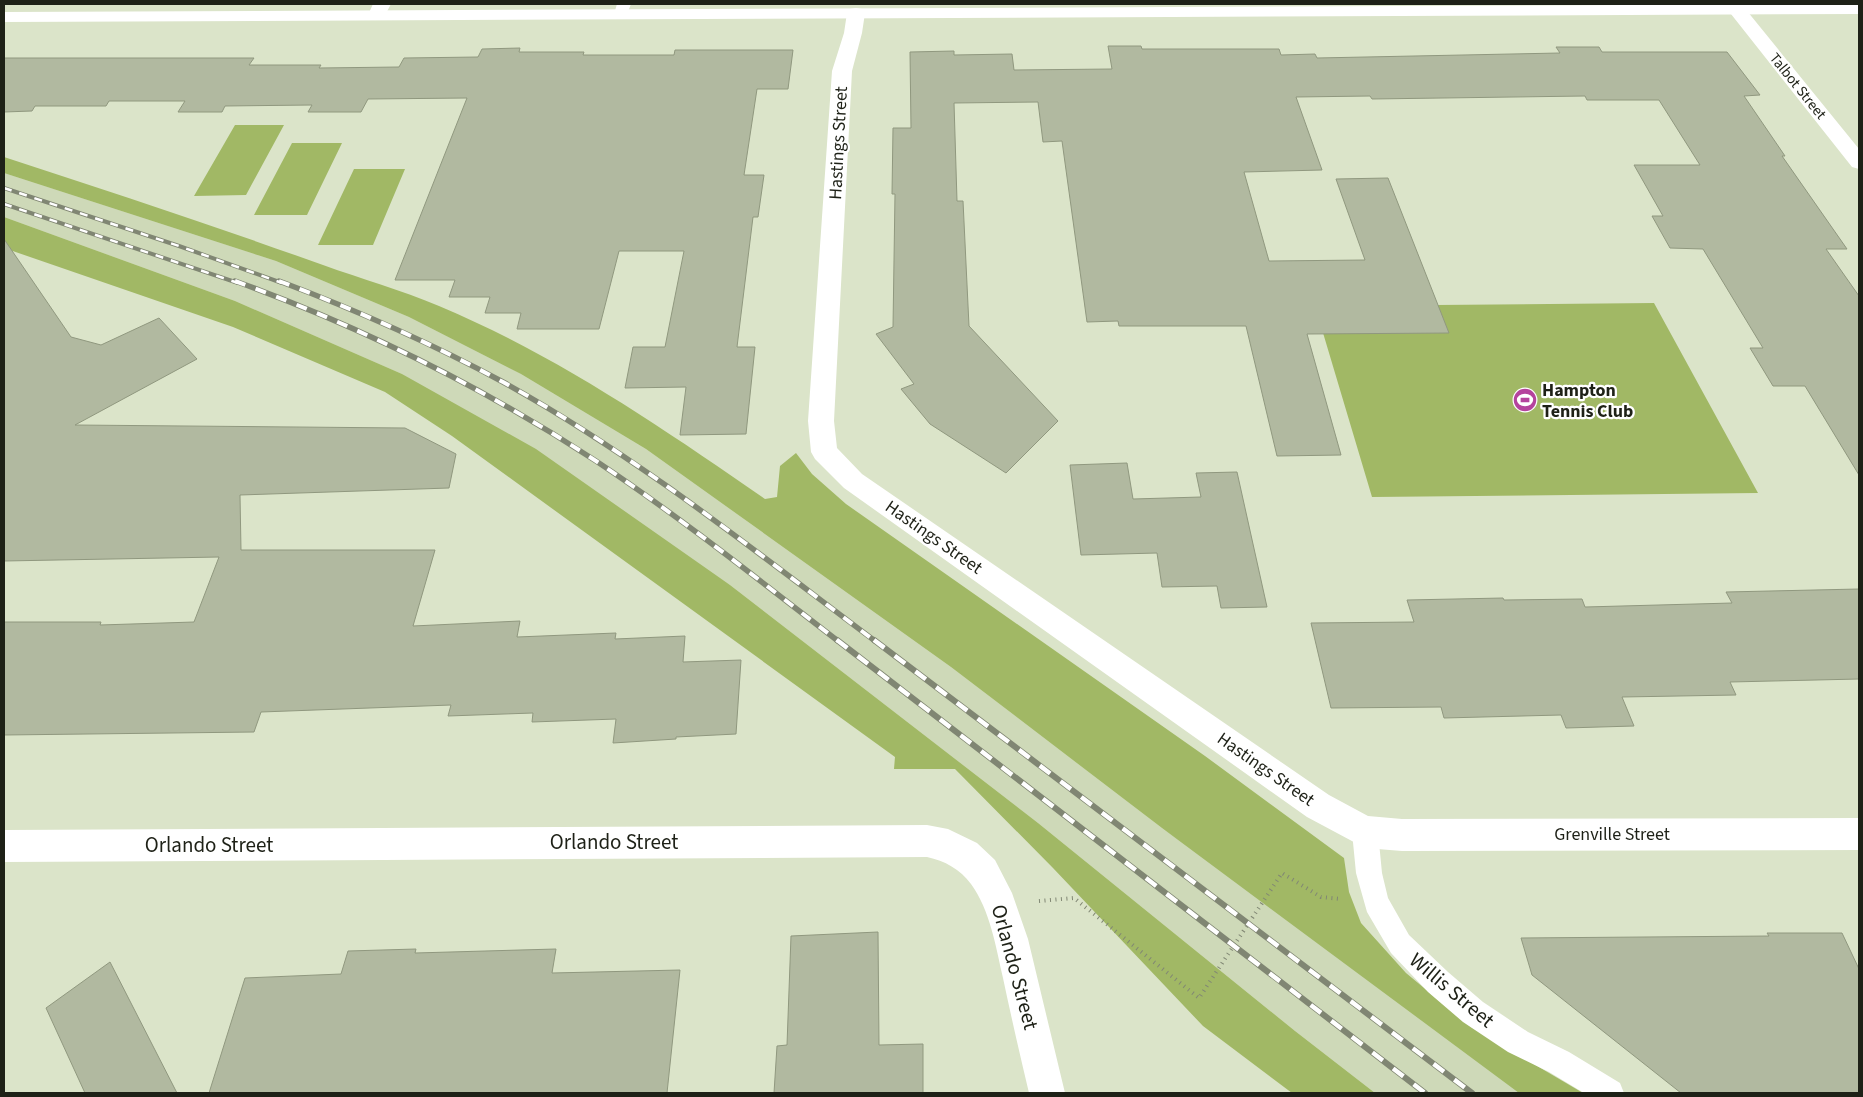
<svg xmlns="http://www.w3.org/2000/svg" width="1863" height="1097" viewBox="0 0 1863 1097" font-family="'Source Sans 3',sans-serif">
<rect width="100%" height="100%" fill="#dbe4c9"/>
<path fill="#ced9b8" d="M 4,173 L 276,261 L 409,317 L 521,374 L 646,449 L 951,667 L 1162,828 L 1537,1093 L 1375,1093 L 1295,1031 L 1038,823 L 730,585 L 402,374 L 235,301 L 4,217 Z"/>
<path fill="#a1b865" d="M 235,125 L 284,125 L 246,195 L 194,196 Z
M 292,143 L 342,143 L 307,215 L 254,215 Z
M 4,157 C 111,192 217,227 323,265 C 362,279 401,290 439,306 C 556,355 661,427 765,499 L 777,497 L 780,466 L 796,453 L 812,474 L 846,504 L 1205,756 L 1344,858 L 1349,892 L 1361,923 L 1406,973 L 1471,1027 L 1583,1093 L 1519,1093 L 1162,828 L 951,667 L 646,449 L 521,374 L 409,317 L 276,261 L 4,173 Z
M 354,169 L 405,169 L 373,245 L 318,245 Z
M 4,217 L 235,301 L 402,374 L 536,449 L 730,585 L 1038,823 L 1295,1031 L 1375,1093 L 1292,1093 L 1203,1026 L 1053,868 L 955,769 L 894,769 L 895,757 L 452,436 L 385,392 L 233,327 L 4,248 Z
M 1654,303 L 1758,493 L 1372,497 L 1315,306 Z"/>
<path fill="#b1b9a0" stroke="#90987f" d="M 1108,46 L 1141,46 L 1142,49 L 1279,49 L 1281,55 L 1315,54 L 1317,58 L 1560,53 L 1556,47 L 1599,47 L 1602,52 L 1727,52 L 1760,95 L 1744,96 L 1785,156 L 1782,156 L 1847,249 L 1826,249 L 1859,296 L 1859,475 L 1805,386 L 1773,386 L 1750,348 L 1763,348 L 1703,249 L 1670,248 L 1652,216 L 1663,216 L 1634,165 L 1700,165 L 1659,100 L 1587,100 L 1585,96 L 1372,99 L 1370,96 L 1296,97 L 1322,170 L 1244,172 L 1269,261 L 1365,260 L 1336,179 L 1388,178 L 1449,333 L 1307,334 L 1341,455 L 1277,456 L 1246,326 L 1119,326 L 1118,321 L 1087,322 L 1062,141 L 1043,142 L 1038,102 L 954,103 L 957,201 L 963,201 L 969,326 L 1058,421 L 1006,473 L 930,424 L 901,389 L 914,384 L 876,334 L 893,327 L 895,194 L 892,194 L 893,128 L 911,128 L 910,52 L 954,51 L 954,55 L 1012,54 L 1014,70 L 1112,69 Z
M 520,48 L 519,52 L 584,52 L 583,55 L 674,55 L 675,50 L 793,50 L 788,89 L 757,89 L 744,175 L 764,175 L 758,217 L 753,217 L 737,347 L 755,347 L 746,434 L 680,435 L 686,387 L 625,388 L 633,347 L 665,347 L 684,251 L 619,251 L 599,329 L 517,329 L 521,313 L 485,313 L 490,297 L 449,297 L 455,280 L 395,280 L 467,98 L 368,99 L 361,112 L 308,112 L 312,105 L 225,106 L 222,112 L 178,112 L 185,101 L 109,101 L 106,106 L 35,106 L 32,111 L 4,112 L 4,58 L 254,58 L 249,65 L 321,65 L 319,68 L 399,67 L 404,58 L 478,57 L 482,49 Z
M 4,239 L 71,337 L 101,345 L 159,318 L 197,359 L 75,425 L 405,428 L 456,454 L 449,488 L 240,495 L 241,550 L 435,550 L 413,626 L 520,621 L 517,637 L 616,633 L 615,639 L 685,636 L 683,662 L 741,660 L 736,734 L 676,737 L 676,739 L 613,743 L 616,719 L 532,722 L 533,713 L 448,716 L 451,705 L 261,712 L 254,732 L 4,735 L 4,622 L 101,622 L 100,625 L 194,622 L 219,557 L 4,561 Z
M 1127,463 L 1133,499 L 1201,497 L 1196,473 L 1237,472 L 1267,607 L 1221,608 L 1217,586 L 1162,587 L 1157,553 L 1081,555 L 1070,465 Z
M 1859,589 L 1859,679 L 1730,682 L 1736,695 L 1622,697 L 1634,726 L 1566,728 L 1561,715 L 1444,718 L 1441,707 L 1331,708 L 1311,623 L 1414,622 L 1407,600 L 1503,598 L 1504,600 L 1582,599 L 1585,607 L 1732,603 L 1726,592 Z
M 878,932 L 879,1045 L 923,1044 L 923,1093 L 774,1093 L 777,1046 L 787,1045 L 791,936 Z
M 1767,933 L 1842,933 L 1859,969 L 1859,1093 L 1681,1093 L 1532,975 L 1521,938 L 1769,936 Z
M 416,949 L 415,953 L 556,949 L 552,973 L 680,970 L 667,1093 L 209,1093 L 245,978 L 341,974 L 348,951 Z
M 110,962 L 155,1050 L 177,1093 L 85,1093 L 46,1008 Z"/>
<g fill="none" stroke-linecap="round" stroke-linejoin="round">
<path stroke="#818774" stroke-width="4" stroke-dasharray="1 4.5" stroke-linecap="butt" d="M 1039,901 L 1074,898 L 1199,998 L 1282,873 L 1321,897 L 1341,899"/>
<path fill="#fff" fill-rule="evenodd" d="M 617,4 L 631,4 L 626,17 L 616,17 L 614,14 Z
M 1365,820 L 1374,823 L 1378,832 L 1382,873 L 1388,898 L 1409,935 L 1448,972 L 1483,1002 L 1528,1032 L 1569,1052 L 1620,1083 L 1624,1093 L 1584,1093 L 1549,1072 L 1508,1052 L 1463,1022 L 1428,992 L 1391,953 L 1367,912 L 1356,873 L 1352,832 L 1356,823 Z"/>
<path fill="#fff" fill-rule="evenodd" d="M 373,4 L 391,4 L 383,19 L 377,20 L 371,19 L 368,15 Z
M 1737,5 L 1743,6 L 1859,149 L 1859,169 L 1852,167 L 1731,14 L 1728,10 L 1731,6 Z
M 856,8 L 862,9 L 865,13 L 862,33 L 852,71 L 834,421 L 837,448 L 862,474 L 1329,795 L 1368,816 L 1402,819 L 1859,818 L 1859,850 L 1402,851 L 1365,848 L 1307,817 L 844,488 L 815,459 L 811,452 L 808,421 L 832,71 L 844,33 L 847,13 L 850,9 Z
M 927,825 L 948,829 L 977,843 L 995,860 L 1012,893 L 1028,939 L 1065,1093 L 1029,1093 C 1020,1055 1011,1016 1003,978 C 996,947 990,910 971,884 C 960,869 945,861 927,857 L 4,862 L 4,830 Z"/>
<path fill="#fff" fill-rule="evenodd" d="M 1859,4 L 1859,14 L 4,22 L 4,12 Z"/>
<g stroke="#808673" stroke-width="4">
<path id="rail-far2" d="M 4,188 L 179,246 L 282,283
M 4,204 L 238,283"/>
</g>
<g stroke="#808673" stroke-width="5.5">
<path id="rail-far1" d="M 235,281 C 361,327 483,387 596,461 C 680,517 759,580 838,641
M 279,281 C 356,310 431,343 503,382 C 635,455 755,551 875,641"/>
</g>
<g stroke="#808673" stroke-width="6">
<path id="rail" d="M 837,640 L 1425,1093
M 874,640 L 1472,1093"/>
</g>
<use href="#rail-far2" stroke="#fff" stroke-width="2.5" stroke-dasharray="8" stroke-linecap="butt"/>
<use href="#rail-far1" stroke="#fff" stroke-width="4" stroke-dasharray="11" stroke-linecap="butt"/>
<use href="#rail" stroke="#fff" stroke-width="4.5" stroke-dasharray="13" stroke-linecap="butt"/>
</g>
<defs>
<g id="stadium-disc" transform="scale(1.25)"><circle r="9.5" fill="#b5439d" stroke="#fff"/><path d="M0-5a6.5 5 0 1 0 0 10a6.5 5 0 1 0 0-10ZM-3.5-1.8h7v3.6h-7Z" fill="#fff"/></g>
</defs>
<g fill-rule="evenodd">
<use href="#stadium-disc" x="1525" y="400"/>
</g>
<g text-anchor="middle" stroke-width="4.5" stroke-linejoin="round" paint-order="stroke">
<g font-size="15" fill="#1e2117" stroke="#fff">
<text transform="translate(1798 86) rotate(51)" y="5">Talbot Street</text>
</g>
<g font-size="18" fill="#1e2117" stroke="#fff">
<text transform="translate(838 143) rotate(-87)" y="6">Hastings Street</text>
<text transform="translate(934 537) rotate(35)" y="6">Hastings Street</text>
<text transform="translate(1266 769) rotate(35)" y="6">Hastings Street</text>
<text x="1612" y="840">Grenville Street</text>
</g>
<g font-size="18" font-weight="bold" fill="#1e2117" stroke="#fff" text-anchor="start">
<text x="1542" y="396">Hampton<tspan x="1542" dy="21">Tennis Club</tspan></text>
</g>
<g font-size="21" fill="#1e2117" stroke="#fff">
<text x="614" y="849">Orlando Street</text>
<text x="209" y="852">Orlando Street</text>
<text transform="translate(1015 967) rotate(75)" y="7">Orlando Street</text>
<text transform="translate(1452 990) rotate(40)" y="7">Willis Street</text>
</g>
</g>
<rect width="1863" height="1097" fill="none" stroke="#1e2117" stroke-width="10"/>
</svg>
